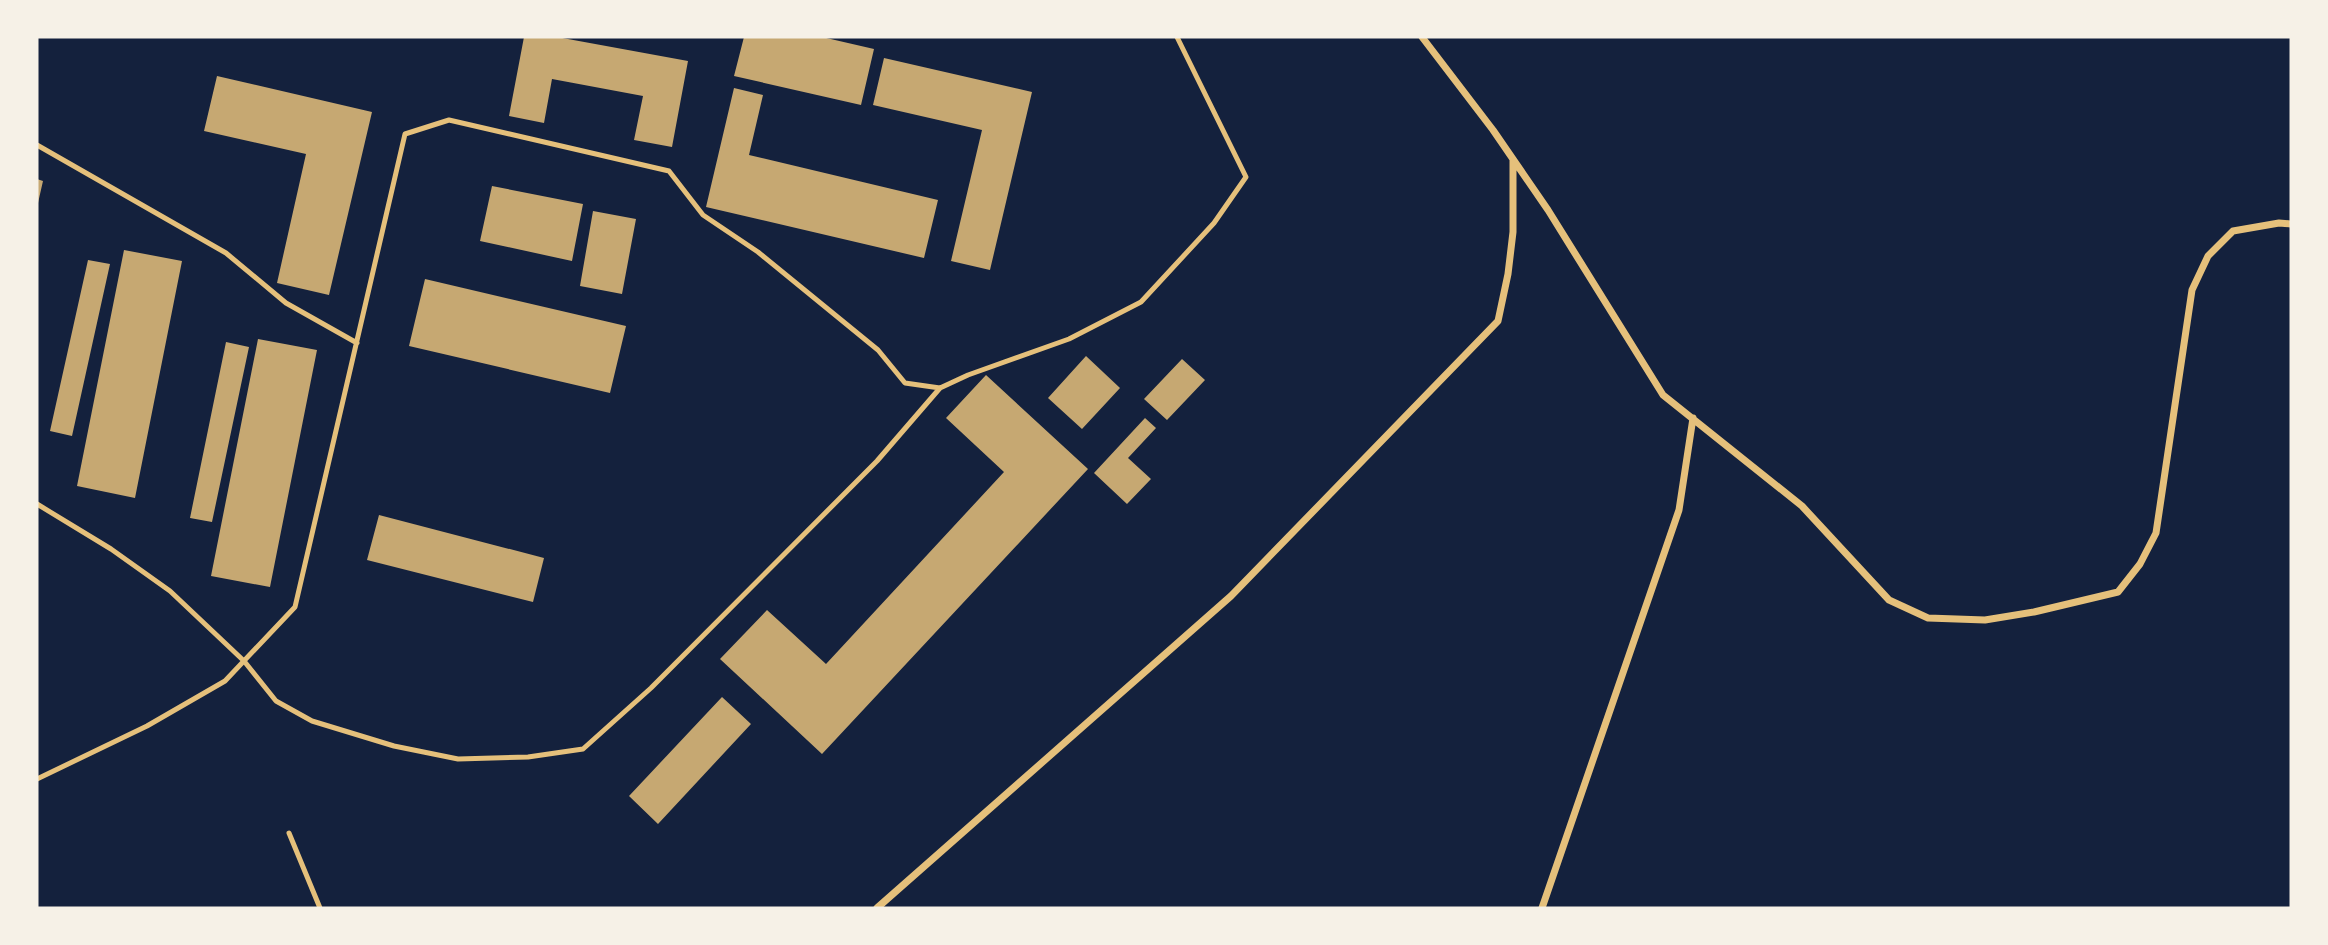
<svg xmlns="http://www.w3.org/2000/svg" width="2328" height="945" viewBox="0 0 2328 945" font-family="'Public Sans',sans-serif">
<rect width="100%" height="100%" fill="#14213d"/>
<path fill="#c6a872" d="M 524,37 L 557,37 L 688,61 L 672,147 L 634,140 L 643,96 L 552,79 L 544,123 L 509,116 Z
M 744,37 L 822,37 L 874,49 L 861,105 L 734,76 Z
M 884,58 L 1032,92 L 990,270 L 951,261 L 982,130 L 873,105 Z
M 217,76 L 372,112 L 329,295 L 277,283 L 306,154 L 204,131 Z
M 734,88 L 763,95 L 749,155 L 938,200 L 924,258 L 706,207 Z
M 37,179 L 43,181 L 38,203 L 37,203 Z
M 492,186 L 583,204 L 572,261 L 480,241 Z
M 593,211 L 636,219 L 622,294 L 580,286 Z
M 124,250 L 182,261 L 135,498 L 77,486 Z
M 88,260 L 110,264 L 72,436 L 50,431 Z
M 425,279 L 626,326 L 610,393 L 409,346 Z
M 258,339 L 317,350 L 270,587 L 211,576 Z
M 226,342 L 249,347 L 212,522 L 190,518 Z
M 1086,356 L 1120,388 L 1082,429 L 1048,398 Z
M 1182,359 L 1205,380 L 1167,420 L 1144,399 Z
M 986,375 L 1088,469 L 822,754 L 720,659 L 767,610 L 826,664 L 1004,472 L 946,418 Z
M 1145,418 L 1156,428 L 1128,458 L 1151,479 L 1127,504 L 1094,473 Z
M 379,515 L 544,558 L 533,602 L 367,560 Z
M 722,697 L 751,724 L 658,824 L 629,796 Z"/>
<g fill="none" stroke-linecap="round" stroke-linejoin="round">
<path stroke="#e5c07b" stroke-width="5" d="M 37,145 L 226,253 L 286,303 L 357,343
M 37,504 L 111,549 L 170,591 L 244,661 L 276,701 L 312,721 L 394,746 L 458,759 L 528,757 L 583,749 L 651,688 L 877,461 L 940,388
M 37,779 L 147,726 L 225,681 L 295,607 L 405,134 L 449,120 L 669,171 L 703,215 L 758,252 L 878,350 L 905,383 L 940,388 L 968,375 L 1069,339 L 1141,302 L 1214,223 L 1246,177 L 1177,37
M 289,833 L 320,908"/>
<path stroke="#e5c07b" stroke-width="7" d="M 1422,37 L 1493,130 L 1548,210 L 1663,395 L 1802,506 L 1889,600 L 1928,618 L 1985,620 L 2034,612 L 2118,592 L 2140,564 L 2156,533 L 2192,290 L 2208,256 L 2233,231 L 2279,223 L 2291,224
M 877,908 L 1231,596 L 1498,321 L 1508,274 L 1513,232 L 1513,160
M 1542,908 L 1679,510 L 1693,418"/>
</g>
<rect width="2328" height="945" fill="none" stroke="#f6f1e7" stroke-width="77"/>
</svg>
